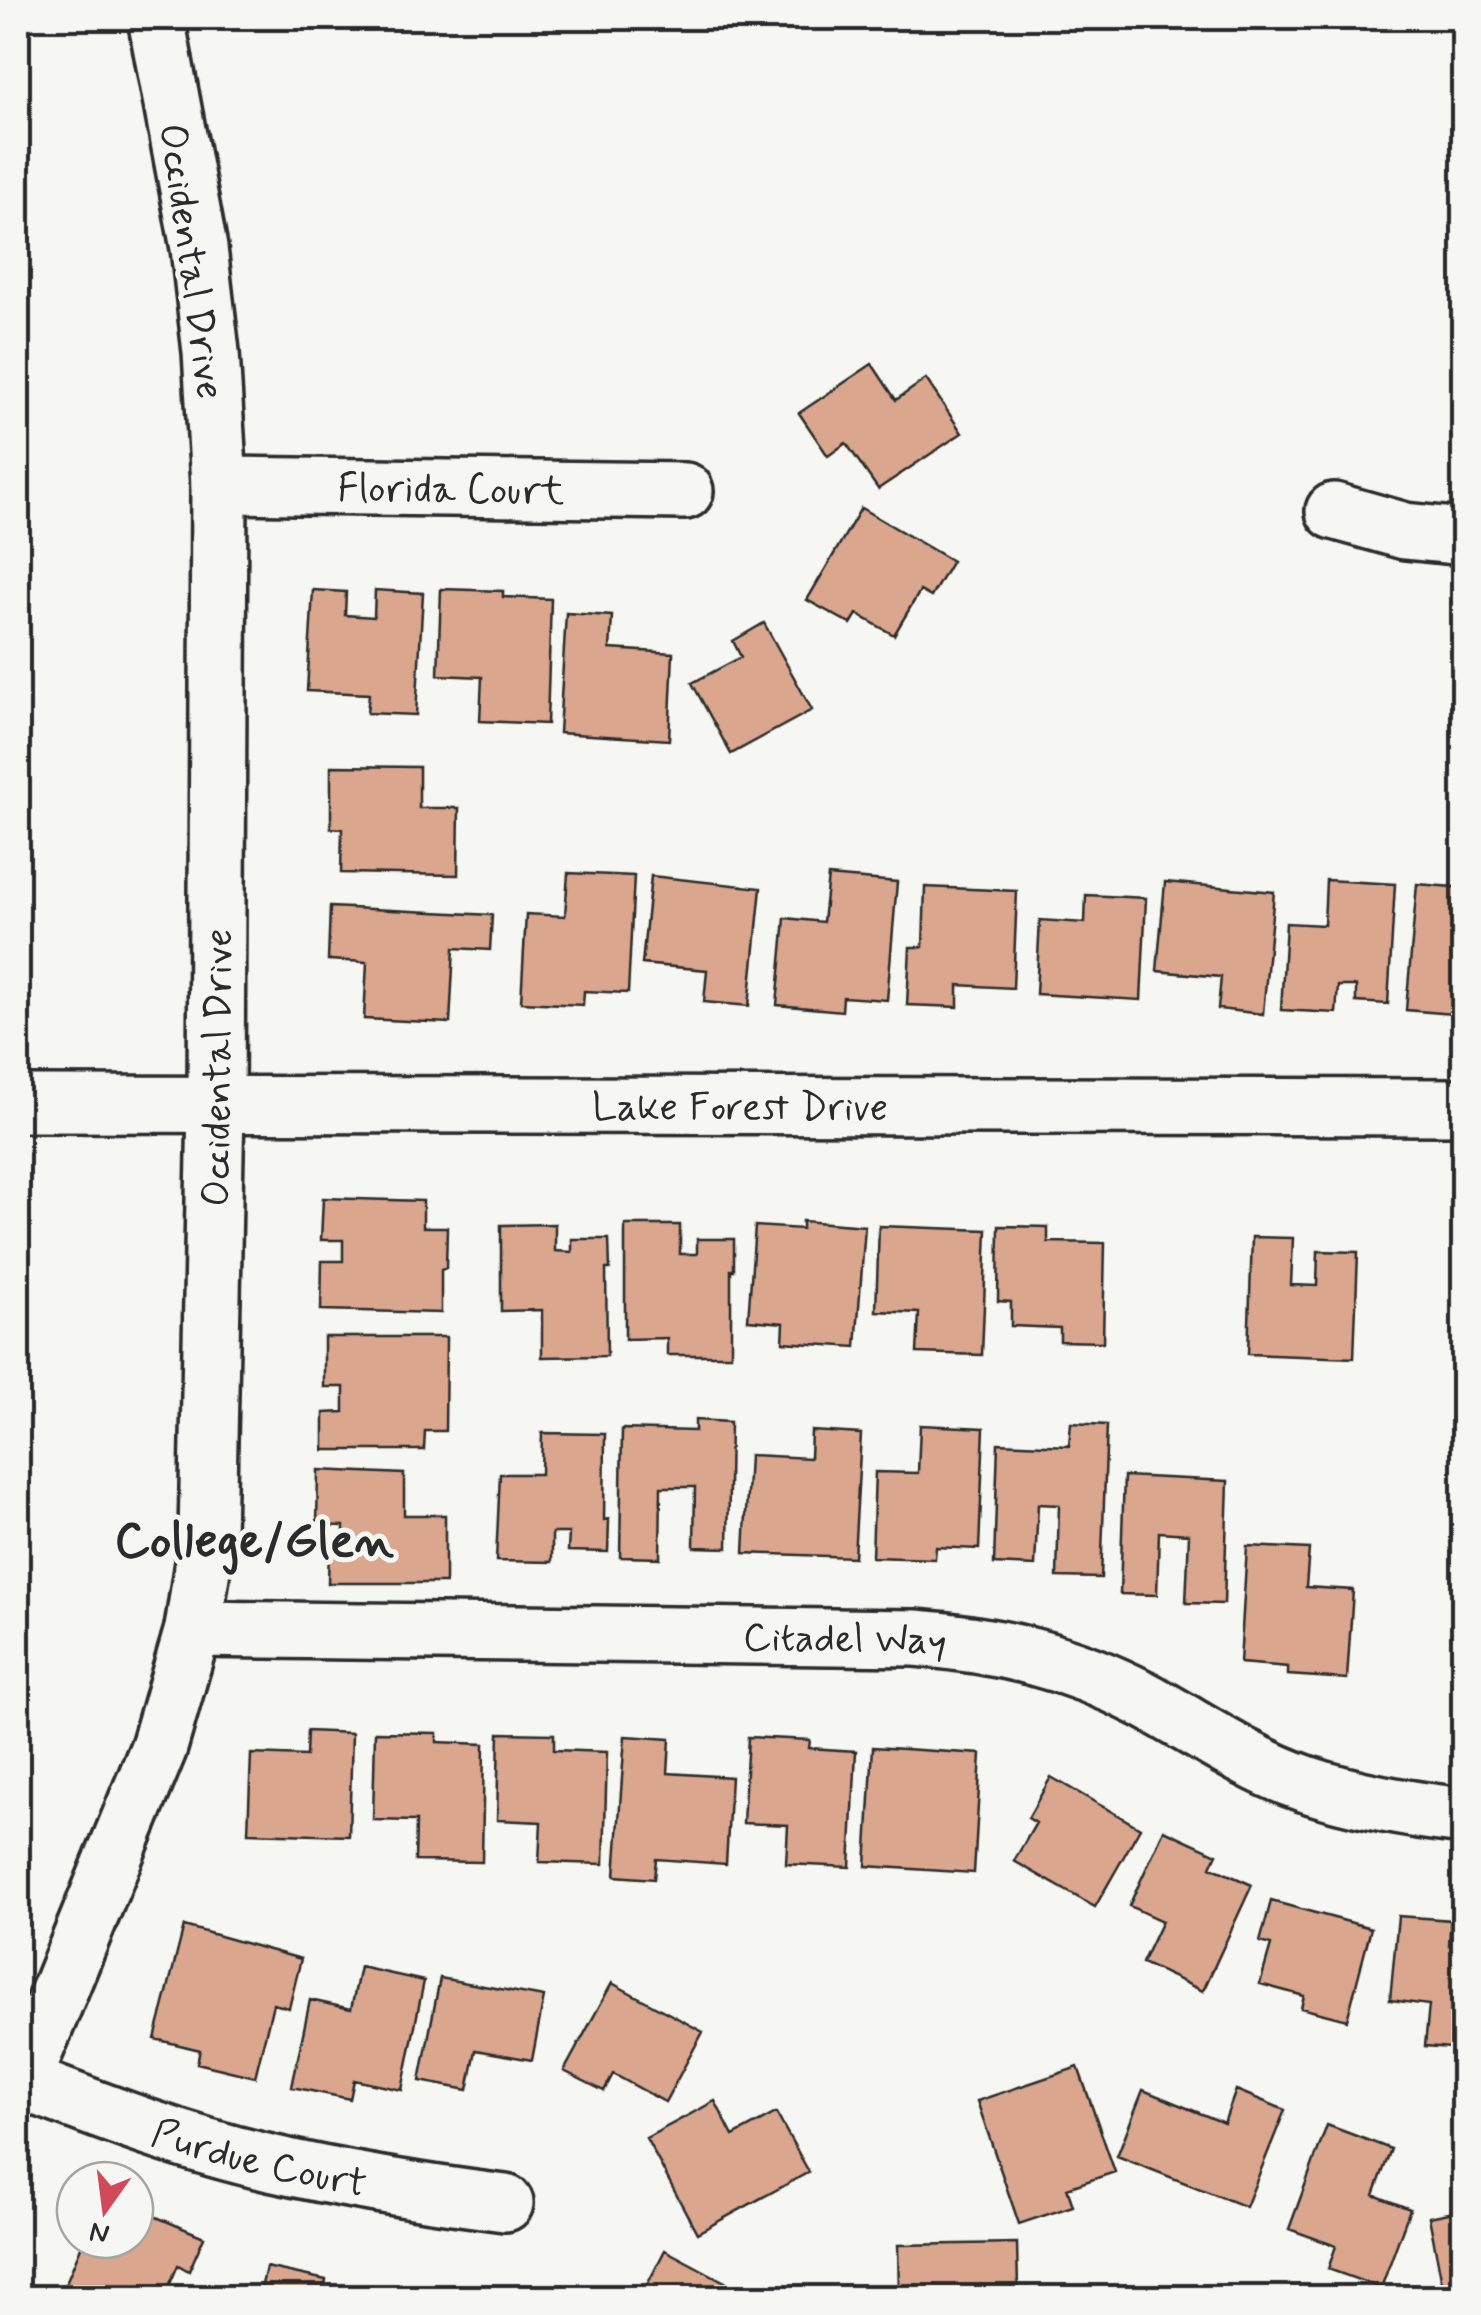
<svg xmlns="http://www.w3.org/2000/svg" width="1481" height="2315" viewBox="0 0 1481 2315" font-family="Mynerve,sans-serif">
<rect width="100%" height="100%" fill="#f6f6f2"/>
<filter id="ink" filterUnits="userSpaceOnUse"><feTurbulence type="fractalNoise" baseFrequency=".01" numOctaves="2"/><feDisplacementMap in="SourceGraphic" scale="20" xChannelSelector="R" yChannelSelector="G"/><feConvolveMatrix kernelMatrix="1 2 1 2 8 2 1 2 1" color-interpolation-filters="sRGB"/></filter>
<g filter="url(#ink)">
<path fill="#daa78e" stroke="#2b2b2b" stroke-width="2.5" d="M 872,364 L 896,400 L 926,379 L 962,433 L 878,489 L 846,443 L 828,456 L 799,413 Z
M 861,508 L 952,561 L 931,597 L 920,591 L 894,635 L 857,614 L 851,624 L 807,600 Z
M 441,589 L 503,591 L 503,597 L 551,599 L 547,724 L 480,721 L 482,677 L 438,675 Z
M 313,590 L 346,592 L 345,615 L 374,617 L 375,590 L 423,593 L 416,715 L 367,713 L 369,694 L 307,691 Z
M 566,613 L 612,616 L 610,649 L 673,653 L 669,740 L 559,733 Z
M 764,623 L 812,710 L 731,754 L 692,683 L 741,657 L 733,641 Z
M 331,766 L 419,767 L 419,808 L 459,808 L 458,875 L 341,873 L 342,829 L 331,828 Z
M 568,873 L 634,876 L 628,993 L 584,991 L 583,1005 L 521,1002 L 526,914 L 565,916 Z
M 651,876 L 761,888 L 749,1006 L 704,1002 L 707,970 L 642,964 Z
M 828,876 L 897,882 L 887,1000 L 843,997 L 842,1011 L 777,1005 L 785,918 L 823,922 Z
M 1326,880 L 1395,884 L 1388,1004 L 1356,1002 L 1356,986 L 1338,986 L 1336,1013 L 1281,1010 L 1286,923 L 1324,925 Z
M 1165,882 L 1274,892 L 1263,1014 L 1218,1009 L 1221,977 L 1157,971 Z
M 1417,884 L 1464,888 L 1464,1015 L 1406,1010 Z
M 925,887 L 1017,891 L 1013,988 L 958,985 L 958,1007 L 907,1005 L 910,947 L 923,947 Z
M 1086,895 L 1146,898 L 1141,1000 L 1036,994 L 1040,920 L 1085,923 Z
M 330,907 L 492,915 L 490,950 L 454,948 L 450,1023 L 364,1019 L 367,962 L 328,960 Z
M 323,1198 L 423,1201 L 423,1227 L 447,1227 L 446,1268 L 441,1270 L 441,1313 L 321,1310 L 322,1261 L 343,1261 L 343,1240 L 321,1240 Z
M 802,1221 L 865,1226 L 856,1347 L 783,1342 L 784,1323 L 748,1320 L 755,1226 L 802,1229 Z
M 555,1224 L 555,1251 L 572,1252 L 572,1239 L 609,1239 L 610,1269 L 606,1269 L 607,1356 L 542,1357 L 542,1310 L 501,1311 L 501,1225 Z
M 625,1225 L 680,1225 L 680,1254 L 697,1254 L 697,1239 L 734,1239 L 734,1270 L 731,1270 L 731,1355 L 667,1355 L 667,1338 L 625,1339 Z
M 879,1226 L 987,1230 L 982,1355 L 917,1353 L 919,1313 L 876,1311 Z
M 999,1226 L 1048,1227 L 1048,1242 L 1105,1243 L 1103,1342 L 1060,1341 L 1060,1328 L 1011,1326 L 1011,1302 L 998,1301 Z
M 1252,1237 L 1293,1238 L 1291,1285 L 1317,1286 L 1318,1251 L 1358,1252 L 1354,1358 L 1248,1354 Z
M 324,1337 L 446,1337 L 445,1431 L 425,1431 L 424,1450 L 324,1450 L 324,1413 L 344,1412 L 344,1387 L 324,1387 Z
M 695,1420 L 730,1422 L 728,1548 L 694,1547 L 695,1487 L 661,1487 L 660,1558 L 620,1557 L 622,1429 L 695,1431 Z
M 1071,1423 L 1107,1425 L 1101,1578 L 1057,1577 L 1059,1505 L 1038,1504 L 1035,1566 L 994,1564 L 998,1443 L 1069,1446 Z
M 920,1425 L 984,1428 L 979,1549 L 936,1547 L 935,1559 L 872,1557 L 875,1472 L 918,1473 Z
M 811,1431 L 861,1434 L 854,1557 L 744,1553 L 749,1455 L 810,1458 Z
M 542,1433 L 605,1434 L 604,1520 L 609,1519 L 608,1552 L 568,1551 L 569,1533 L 552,1533 L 552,1562 L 496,1561 L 500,1474 L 541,1474 Z
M 318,1470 L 404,1474 L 404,1515 L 445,1515 L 445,1583 L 328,1583 L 329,1546 L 344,1546 L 344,1526 L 317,1525 Z
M 1124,1476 L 1228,1481 L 1224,1604 L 1186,1603 L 1189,1534 L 1159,1532 L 1157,1595 L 1120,1594 Z
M 1247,1546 L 1309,1549 L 1306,1587 L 1353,1590 L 1347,1679 L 1288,1675 L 1288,1667 L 1240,1663 Z
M 307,1731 L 352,1733 L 349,1836 L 248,1833 L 251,1754 L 306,1756 Z
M 375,1732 L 437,1733 L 437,1742 L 484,1744 L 482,1862 L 415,1861 L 416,1821 L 373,1820 Z
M 499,1733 L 554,1734 L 554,1750 L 607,1752 L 604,1864 L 539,1862 L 541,1822 L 497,1820 Z
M 625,1736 L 670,1739 L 668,1773 L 731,1777 L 726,1864 L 656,1859 L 654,1879 L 615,1876 Z
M 748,1737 L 810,1740 L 809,1748 L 856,1751 L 850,1867 L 786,1864 L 788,1825 L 743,1823 Z
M 873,1747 L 981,1754 L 974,1873 L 866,1866 Z
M 1051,1777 L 1140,1828 L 1095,1907 L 1014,1861 L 1036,1823 L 1028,1818 Z
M 1164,1830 L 1217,1854 L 1211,1867 L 1252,1885 L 1203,1991 L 1142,1963 L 1162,1921 L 1129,1906 Z
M 1271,1901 L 1371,1928 L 1347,2020 L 1301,2008 L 1304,1996 L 1260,1984 L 1271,1945 L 1260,1942 Z
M 1398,1916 L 1451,1920 L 1449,1945 L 1464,1946 L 1464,2049 L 1425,2046 L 1429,2005 L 1390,2000 Z
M 184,1926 L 301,1959 L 289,2008 L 273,2004 L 255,2077 L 197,2063 L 200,2050 L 155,2039 Z
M 360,1967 L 424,1981 L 402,2090 L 354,2080 L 350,2099 L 292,2087 L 310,2000 L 351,2009 Z
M 440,1978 L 544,1997 L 532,2060 L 476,2050 L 468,2090 L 420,2081 Z
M 612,1983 L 703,2032 L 665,2102 L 613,2074 L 604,2091 L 564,2071 Z
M 1078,2067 L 1115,2172 L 1067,2188 L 1073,2206 L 1019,2224 L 977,2101 Z
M 1143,2090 L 1224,2123 L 1236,2090 L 1285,2110 L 1246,2207 L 1117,2156 Z
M 715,2101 L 733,2136 L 776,2113 L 809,2172 L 697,2233 L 646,2138 Z
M 1327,2125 L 1391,2149 L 1374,2195 L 1410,2209 L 1381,2288 L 1328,2269 L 1336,2246 L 1289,2229 Z
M 135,2208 L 204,2237 L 189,2271 L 178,2265 L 164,2298 L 60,2297 L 84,2240 L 135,2240 Z
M 1464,2210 L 1464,2298 L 1445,2298 L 1429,2217 Z
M 1017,2243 L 1018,2289 L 1028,2288 L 1028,2298 L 899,2298 L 898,2245 Z
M 665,2250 L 755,2298 L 656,2298 L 644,2291 Z
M 266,2267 L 326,2280 L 325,2285 L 373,2298 L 259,2298 Z"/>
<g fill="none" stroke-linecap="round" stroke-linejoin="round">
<g stroke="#2b2b2b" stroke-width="62">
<g id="minor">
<path id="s1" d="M 219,485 L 685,491"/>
<path d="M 1334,511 L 1405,531 L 1464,537"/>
<path id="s2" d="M 18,1104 L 1464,1107"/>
<path id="s3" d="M 193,1629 L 915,1638 C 996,1644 1070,1661 1143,1699 C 1197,1728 1247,1764 1306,1784 C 1357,1801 1410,1810 1464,1816"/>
<path id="s4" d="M 22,2081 C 103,2112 185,2144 270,2163 C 348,2181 426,2193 505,2203"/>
<path id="s5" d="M 18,2092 L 159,1747 L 193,1629 L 207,1536 L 216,1106 L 219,485 L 211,352 L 199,248 L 156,18"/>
</g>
</g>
<use href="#minor" stroke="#f6f6f2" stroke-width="55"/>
</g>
</g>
<g text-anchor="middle" stroke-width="10" stroke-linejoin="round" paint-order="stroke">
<g font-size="40" fill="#2b2b2b" stroke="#f6f6f2">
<text transform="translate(193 261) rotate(82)" y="14">Occidental Drive</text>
<text dy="14" stroke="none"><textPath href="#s1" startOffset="232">Florida Court</textPath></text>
<text dy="14" stroke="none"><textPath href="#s5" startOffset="1058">Occidental Drive</textPath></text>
<text dy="14" stroke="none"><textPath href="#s2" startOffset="722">Lake Forest Drive</textPath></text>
<text dy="14" stroke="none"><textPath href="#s3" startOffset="652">Citadel Way</textPath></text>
<text dy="14" stroke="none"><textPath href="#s4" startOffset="250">Purdue Court</textPath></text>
</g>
<g font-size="50" font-weight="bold" fill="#2b2b2b" stroke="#f6f6f2">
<text x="254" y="1556">College/Glen</text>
</g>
</g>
<rect width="1481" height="2315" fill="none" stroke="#f6f6f2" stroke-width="60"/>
<rect x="30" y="30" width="1421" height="2255" fill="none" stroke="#2b2b2b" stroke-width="4" filter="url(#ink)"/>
<g transform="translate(105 2210) rotate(194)"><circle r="48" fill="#f6f6f2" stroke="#a5a5a2" stroke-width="2.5"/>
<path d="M0-8L18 38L0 25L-18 38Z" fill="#d1495b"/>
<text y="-15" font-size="28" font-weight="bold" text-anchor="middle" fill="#2b2b2b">N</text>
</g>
</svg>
